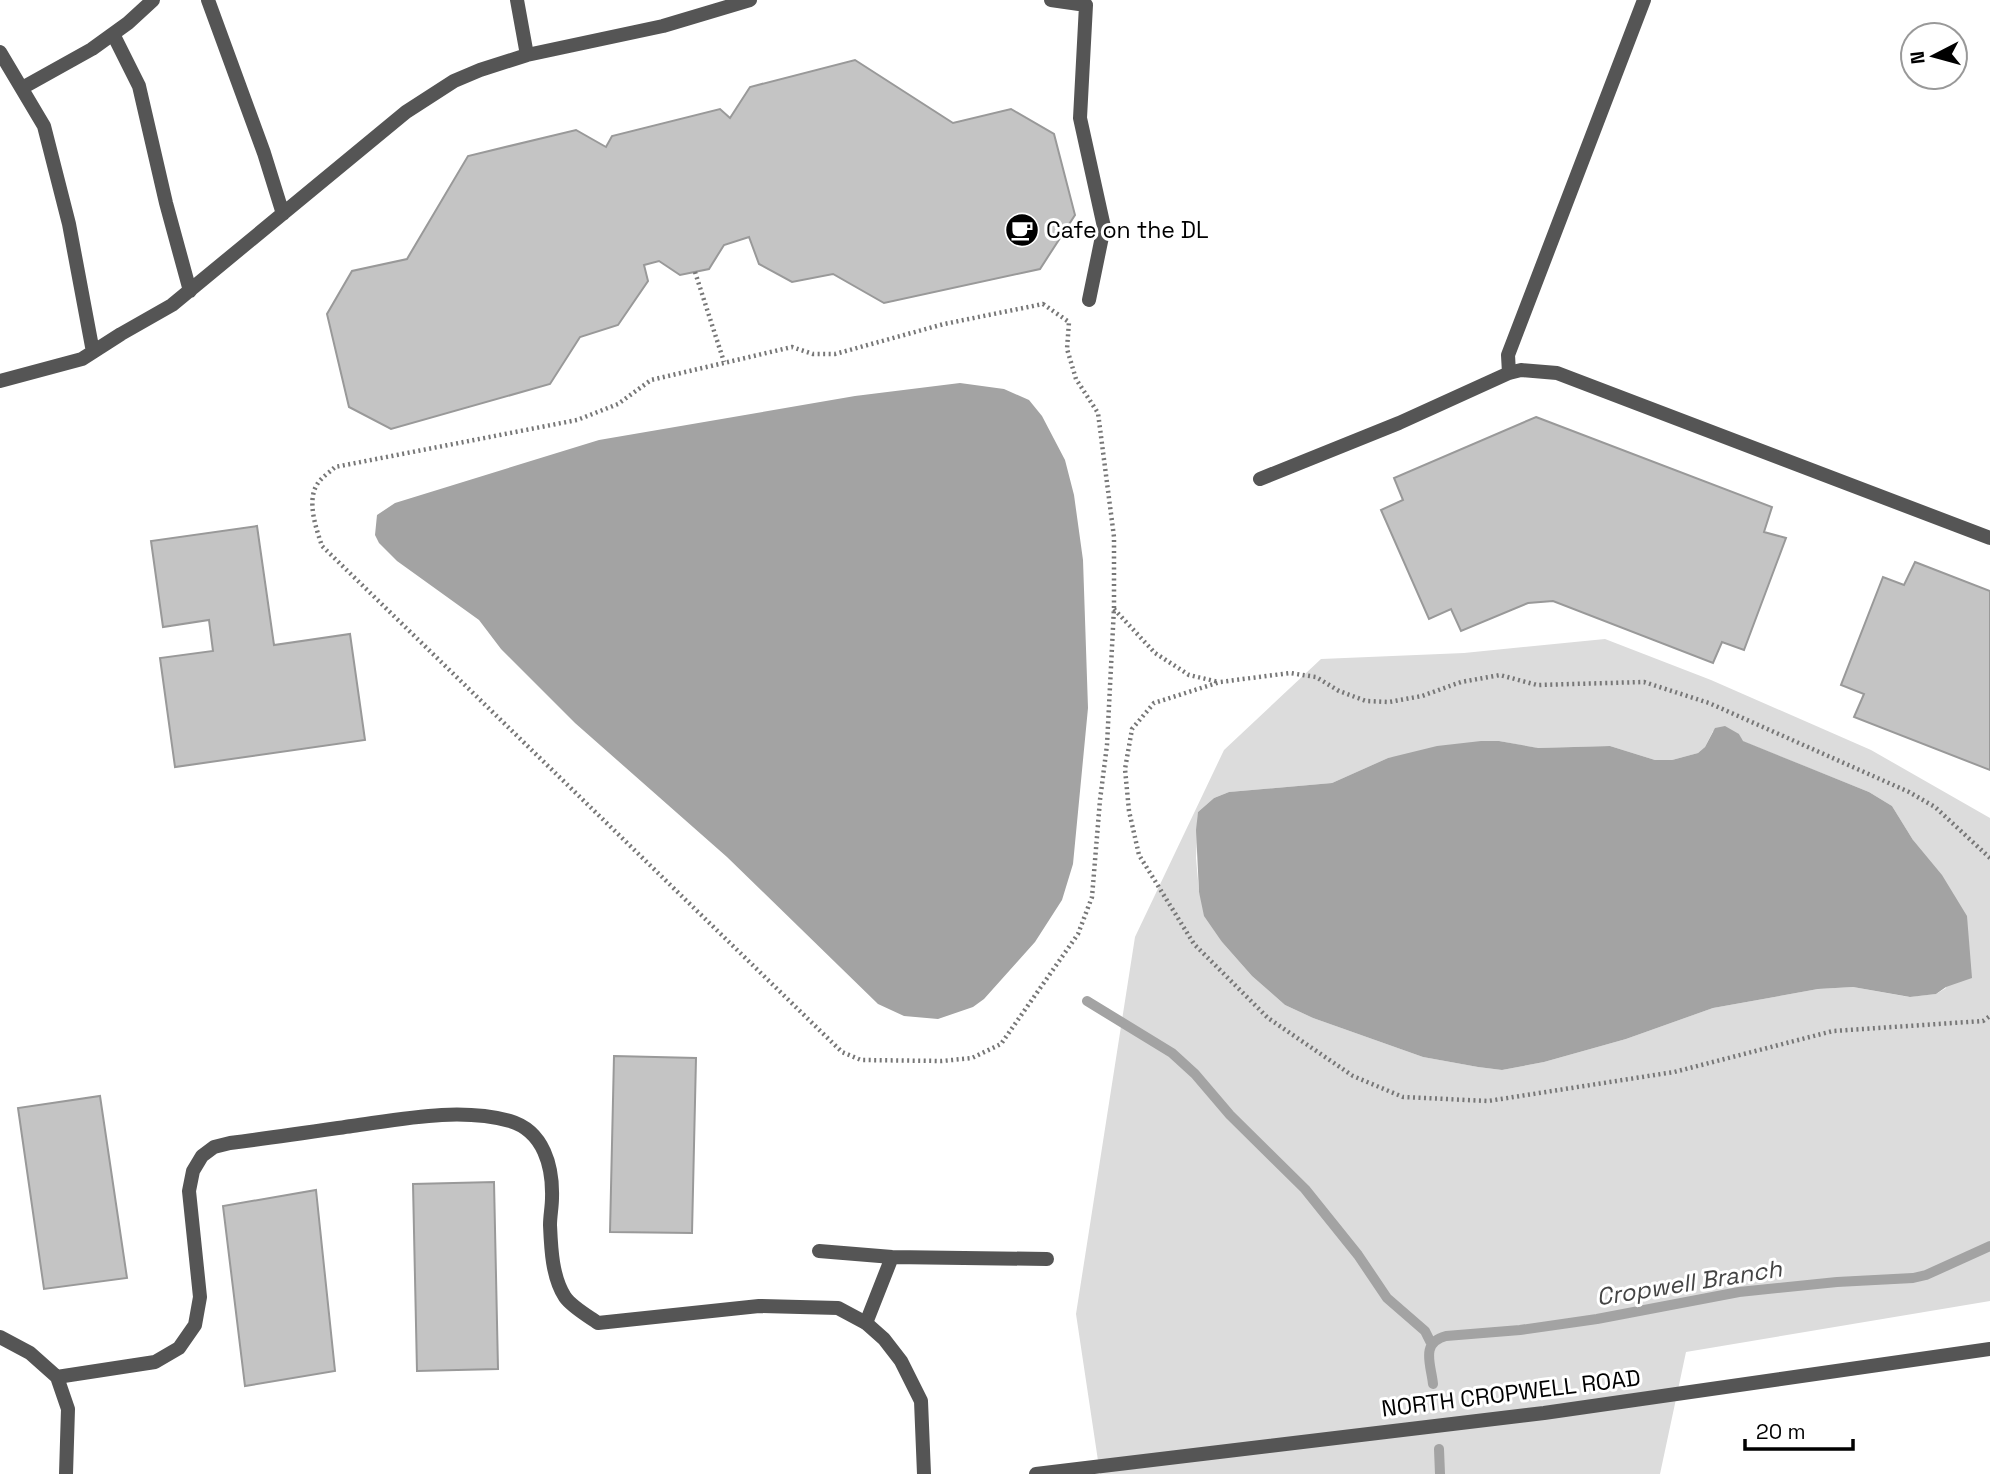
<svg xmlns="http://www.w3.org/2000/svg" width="1990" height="1474" viewBox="0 0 1990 1474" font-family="'Space Grotesk',sans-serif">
<rect width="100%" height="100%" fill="#fff"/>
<path fill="#dcdcdc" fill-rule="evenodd" d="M 1605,639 L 1711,680 L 1871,750 L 1990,818 L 1990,1301 L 1686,1352 L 1660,1474 L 1100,1474 L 1076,1314 L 1135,937 L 1224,750 L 1321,659 L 1464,653 ZM 1713,731 L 1739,734 L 1742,741 L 1869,792 L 1892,806 L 1913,840 L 1946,988 L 1936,994 L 1909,997 L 1853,987 L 1818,989 L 1713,1008 L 1626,1039 L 1544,1062 L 1502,1070 L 1478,1067 L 1423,1057 L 1313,1018 L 1285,1005 L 1252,976 L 1222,942 L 1199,892 L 1196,858 L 1198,812 L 1214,798 L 1229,792 L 1332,783 L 1388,758 L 1499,741 L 1537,748 L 1610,746 L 1655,760 L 1672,760 L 1698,753 L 1705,747 Z"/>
<path fill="#a3a3a3" d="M 960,383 L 1004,389 L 1029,400 L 1042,416 L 1065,460 L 1074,495 L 1083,560 L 1088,708 L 1073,864 L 1062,900 L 1035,942 L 984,999 L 973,1007 L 938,1019 L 904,1016 L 878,1004 L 727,857 L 575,723 L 501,649 L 479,620 L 397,561 L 379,543 L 375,535 L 377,515 L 395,503 L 599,440 L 855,396 Z
M 1725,726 L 1739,734 L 1743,741 L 1869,792 L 1892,806 L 1913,840 L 1942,875 L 1967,916 L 1972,978 L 1946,987 L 1936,994 L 1910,997 L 1853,987 L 1818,989 L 1713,1008 L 1626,1039 L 1544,1062 L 1502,1070 L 1478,1067 L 1423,1057 L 1313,1018 L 1285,1005 L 1252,976 L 1222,942 L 1204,916 L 1199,892 L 1196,830 L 1198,812 L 1214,798 L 1229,792 L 1332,783 L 1388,758 L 1437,746 L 1481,741 L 1499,741 L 1538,748 L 1610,746 L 1655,760 L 1672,760 L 1698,753 L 1705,747 L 1715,728 Z"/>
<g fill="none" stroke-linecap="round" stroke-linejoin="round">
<path stroke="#a3a3a3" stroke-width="10" d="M 1087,1001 L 1172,1053 L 1195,1074 L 1230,1115 L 1305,1189 L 1358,1255 L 1387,1298 L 1425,1331 L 1431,1343
M 1433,1384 C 1431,1364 1420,1343 1446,1336 L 1520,1330 L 1597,1319 L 1739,1292 L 1837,1282 L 1913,1278 L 1926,1275 L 1990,1246
M 1439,1449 L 1440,1474"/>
</g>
<path fill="#c4c4c4" stroke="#999" stroke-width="2" d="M 855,60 L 953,123 L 1011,109 L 1054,134 L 1075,215 L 1040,269 L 884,303 L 833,274 L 792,282 L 759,264 L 749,237 L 724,245 L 709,269 L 680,275 L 659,261 L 644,265 L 648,281 L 618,325 L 580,337 L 550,384 L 391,429 L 349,407 L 327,314 L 352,271 L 407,259 L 468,156 L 576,130 L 606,147 L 612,136 L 720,109 L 730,118 L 750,87 Z
M 1536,417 L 1772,507 L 1764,532 L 1786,538 L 1744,650 L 1722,642 L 1713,663 L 1553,601 L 1528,603 L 1461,631 L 1451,609 L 1429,619 L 1381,510 L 1403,500 L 1394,478 Z
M 257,526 L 274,645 L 350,634 L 365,740 L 175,767 L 160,658 L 213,651 L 209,620 L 163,627 L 151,541 Z
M 1915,562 L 1990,591 L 1990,770 L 1854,717 L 1864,694 L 1841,685 L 1883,577 L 1904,585 Z
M 614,1056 L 696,1058 L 692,1233 L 610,1232 Z
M 100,1096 L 127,1278 L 44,1289 L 18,1108 Z
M 494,1182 L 498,1369 L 417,1371 L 413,1184 Z
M 316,1190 L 335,1371 L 245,1386 L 223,1206 Z"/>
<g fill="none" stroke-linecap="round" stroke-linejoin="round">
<path stroke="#777" stroke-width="4.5" stroke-dasharray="2 3.5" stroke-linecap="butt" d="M 695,272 L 724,362
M 1043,304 L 1069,322 L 1067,349 L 1076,379 L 1098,413 L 1114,537 L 1114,608 L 1107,745 L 1100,800 L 1092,897 L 1078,934 L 1001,1044 L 972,1058 L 942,1061 L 861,1060 L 842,1052 L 322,546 C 316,528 306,500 318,483 C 322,477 330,472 335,467 L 577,420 L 618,404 L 651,380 L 792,347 L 813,354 L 835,354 L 944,324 Z
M 1114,609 L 1155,653 L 1189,675 L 1219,682
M 1990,858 L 1935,807 L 1909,792 L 1709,703 L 1644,682 L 1537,685 L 1500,675 L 1461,682 L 1422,696 L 1389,702 L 1366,701 L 1339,691 L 1316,677 L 1290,673 L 1220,682 L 1154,703 L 1132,729 L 1125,769 L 1129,811 L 1139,855 L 1194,944 L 1268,1018 L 1353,1076 L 1403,1097 L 1488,1101 L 1674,1072 L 1833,1031 L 1983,1021 L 1990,1016"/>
<path stroke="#555" stroke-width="14" d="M 208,0 L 264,153 L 283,214
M 517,0 L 527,55 L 663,26 L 750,0
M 1051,0 L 1086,5 L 1080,118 L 1104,227 L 1089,300
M 113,34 L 139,86 L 166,203 L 190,291
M 0,52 L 44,126 L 69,224 L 93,352
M 22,88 L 92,49 L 128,23 L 153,0
M 1509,373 L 1508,355 L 1644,0
M 0,381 L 82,359 L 121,334 L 172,305 L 406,112 L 454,81 L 480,70 L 527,55
M 1260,479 L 1399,423 L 1509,373 L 1521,370 L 1557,373 L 1990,538
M 819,1251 L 892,1257 L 1047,1259
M 866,1323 L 892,1257"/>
<path stroke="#555" stroke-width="14" d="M 0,1337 L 30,1353 L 57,1377 L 68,1409 L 66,1474
M 57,1377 L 155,1362 L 179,1348 L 195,1325 L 200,1297 L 189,1191 L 193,1171 L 202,1156 L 214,1147 L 230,1143 C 271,1138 311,1132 352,1126 C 402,1119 460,1107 510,1121 C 544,1131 553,1167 552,1198 C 552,1207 550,1216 550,1225 C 551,1248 552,1277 565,1297 C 572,1307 588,1316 598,1323 L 759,1306 L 838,1308 L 866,1323 L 884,1339 L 901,1361 L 921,1401 L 924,1474"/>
<path stroke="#555" stroke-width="14" d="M 1036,1474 L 1544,1413 L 1990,1349"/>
</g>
<defs>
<g id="cafe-disc" transform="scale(1.75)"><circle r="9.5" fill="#000" stroke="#fff"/><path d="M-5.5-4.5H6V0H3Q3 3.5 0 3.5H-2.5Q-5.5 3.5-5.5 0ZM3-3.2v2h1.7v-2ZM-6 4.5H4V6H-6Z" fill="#fff"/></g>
</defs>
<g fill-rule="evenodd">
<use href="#cafe-disc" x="1022" y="230"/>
</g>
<g text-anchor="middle" stroke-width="6" stroke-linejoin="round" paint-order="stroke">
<g font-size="23" fill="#000" stroke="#fff" text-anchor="start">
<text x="1046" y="238">Cafe on the DL</text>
</g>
<g font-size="23" fill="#000" stroke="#fff">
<text transform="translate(1511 1393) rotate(-7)" y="8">NORTH CROPWELL ROAD</text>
</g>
<g font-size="24" font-style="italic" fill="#444" stroke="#fff">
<text transform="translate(1689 1283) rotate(-9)" y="8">Cropwell Branch</text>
</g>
</g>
<g transform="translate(1934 56) rotate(264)"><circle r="33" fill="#ffffff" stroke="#999999" stroke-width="2"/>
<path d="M0-5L12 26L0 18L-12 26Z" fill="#000000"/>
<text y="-10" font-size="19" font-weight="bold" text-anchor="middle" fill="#000000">N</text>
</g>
<path d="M1745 1439v10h108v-10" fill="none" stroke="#000000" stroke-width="3.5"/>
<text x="1756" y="1439" font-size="21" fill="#000000" stroke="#ffffff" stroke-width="5" paint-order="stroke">20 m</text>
</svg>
